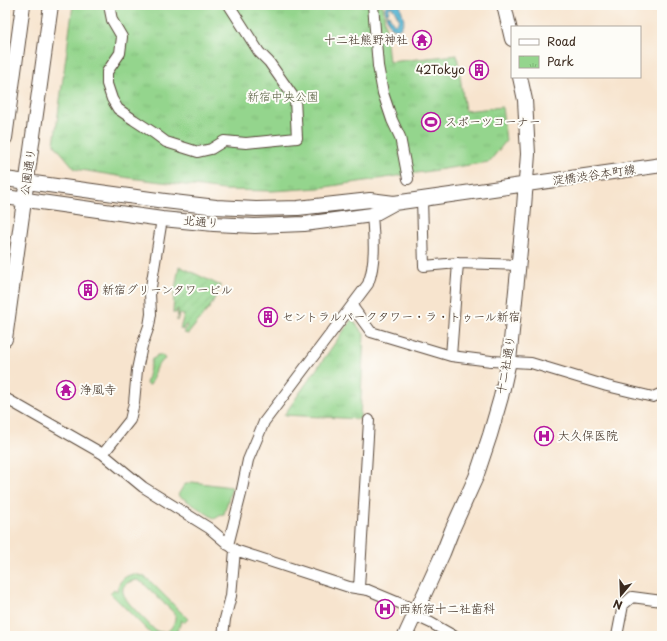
<svg xmlns="http://www.w3.org/2000/svg" width="667" height="641" viewBox="0 0 667 641" font-family="'Playpen Sans','Klee One',sans-serif">
<defs>
<pattern id="park-tufts" width="24" height="20" patternUnits="userSpaceOnUse"><rect width="24" height="20" fill="#94d58d"/><path d="M3 7l-1-3M5 7V3M7 7l1-3M15 17l-1-3M17 17v-4M19 17l1-3" fill="none" stroke="#80b779"/></pattern>
<pattern id="garden-furrows" width="10" height="10" patternUnits="userSpaceOnUse"><rect width="10" height="10" fill="#94d58d"/><path d="M-1 1l2-2M0 10L10 0M9 11l2-2" fill="none" stroke="#80b779"/></pattern>
</defs>
<rect width="100%" height="100%" fill="#fdfcf7"/>
<filter id="ink" filterUnits="userSpaceOnUse"><feTurbulence type="fractalNoise" baseFrequency=".025" numOctaves="2"/><feDisplacementMap in="SourceGraphic" scale="8" xChannelSelector="R" yChannelSelector="G"/><feConvolveMatrix kernelMatrix="1 2 1 2 8 2 1 2 1" color-interpolation-filters="sRGB"/></filter>
<filter id="wash" filterUnits="userSpaceOnUse"><feTurbulence type="fractalNoise" baseFrequency=".012" numOctaves="4" result="noise"/><feDisplacementMap in="SourceGraphic" scale="16" xChannelSelector="R" yChannelSelector="G"/><feGaussianBlur stdDeviation="0.9" result="paint"/><feColorMatrix in="noise" values="0 0 0 0 0 0 0 0 0 0 0 0 0 0 0 0 0 1.4 0 .05"/><feComposite in="paint" operator="in"/></filter>
<g filter="url(#wash)">
<rect width="100%" height="100%" fill="#f7e4ce"/>
<path fill="#94d58d" stroke="#688056" fill-rule="evenodd" d="M 157,355 L 162,355 L 165,359 C 150,369 157,374 150,385 L 146,384 L 152,359 L 155,358 Z
M 192,482 L 232,487 L 224,514 L 219,515 L 215,519 L 178,495 L 184,485 Z
M 133,574 L 143,576 L 149,580 L 188,619 L 184,623 L 181,620 C 180,627 177,633 171,636 L 153,636 L 110,593 L 114,589 L 117,591 C 118,582 124,576 133,574 ZM 137,580 L 143,583 L 175,614 C 176,624 169,636 157,631 C 152,629 147,621 143,618 C 134,608 106,585 137,580 Z"/>
<path fill="url(#park-tufts)" stroke="#688056" d="M 73,5 L 383,5 L 389,62 L 457,55 L 465,111 L 502,107 L 506,141 L 489,162 L 319,188 L 272,191 L 224,190 L 130,178 L 75,169 L 54,144 Z
M 352,319 L 364,334 L 360,419 L 284,415 Z"/>
<path fill="url(#garden-furrows)" stroke="#688056" d="M 179,266 L 221,286 L 210,307 L 188,334 L 184,333 L 187,326 L 185,325 L 183,330 L 180,329 L 184,315 L 179,314 L 177,321 L 178,309 L 177,309 L 176,313 L 173,313 L 174,295 Z"/>
<path fill="#53b4d2" stroke="#476f78" d="M 386,5 L 400,5 L 404,20 L 401,28 L 397,29 L 390,27 L 386,15 L 389,15 L 393,23 L 395,24 L 398,22 L 399,19 L 394,9 L 391,7 L 389,8 L 388,13 L 386,13 L 385,9 Z"/>
</g>
<g filter="url(#ink)">
<g fill="none" stroke-linecap="round" stroke-linejoin="round">
<g stroke="#574638" stroke-width="12">
<path id="street" d="M 109,5 L 112,20 L 122,37 L 120,53 L 107,72 L 107,84 L 112,99 L 118,109 L 134,120 L 154,133 L 166,142 L 198,152 L 211,149 L 224,141 L 246,143 L 297,138 L 295,99 L 269,62 L 259,52 L 229,5
M 373,5 L 378,66 L 383,93 L 392,120 L 400,137 L 408,179
M 422,199 L 424,266 L 458,263 L 519,265
M 352,306 L 371,332 L 451,356 L 491,361 L 531,363 L 607,386 L 653,397 L 662,393
M 451,356 L 458,263
M 5,398 L 103,454 L 130,420 L 134,403 L 137,370 L 142,346 L 149,326 L 151,314 L 150,293 L 162,219
M 103,454 L 143,487 L 209,528 L 235,550 L 349,587 L 368,590 L 416,610
M 228,545 L 241,494 L 248,460 L 264,422 L 368,284 C 376,262 374,239 372,215
M 359,588 L 369,420
M 414,615 L 431,623 L 454,636
M 223,636 L 225,619 L 231,596 L 235,550
M 617,636 L 623,605 L 632,597 L 662,601"/>
</g>
<g stroke="#574638" stroke-width="16">
<path id="secondary" d="M 504,5 L 512,39
M 5,138 L 23,5
M 5,179 L 165,201 L 216,207 L 256,209 L 298,208 L 370,200 L 394,203 L 662,165
M 5,197 L 162,219 L 214,224 L 255,226 L 304,224 L 372,215 L 394,203
M 5,339 L 51,5
M 405,636 L 443,553 L 452,530 L 476,477 L 490,435 L 501,397 L 509,361 L 523,220 L 528,154 L 525,100 L 520,77"/>
</g>
<use href="#street" stroke="#fff" stroke-width="10"/>
<use href="#secondary" stroke="#fff" stroke-width="14"/>
</g>
</g>
<defs>
<g id="temple-ring" transform="scale(1)"><circle r="9.5" fill="#fdfcf7" stroke="#b5179e" stroke-width="1.5"/><path d="M0-6L5-2H3V0L6.5 2.5H4V6H1.5V3h-3V6H-4V2.5H-6.5L-3 0V-2H-5Z" fill="#b5179e"/></g>
<g id="building-ring" transform="scale(1)"><circle r="9.5" fill="#fdfcf7" stroke="#b5179e" stroke-width="1.5"/><path d="M-4-6H4V6H1V3H-1V6H-4ZM-2.5-4.3h1.7v1.8h-1.7ZM.8-4.3h1.7v1.8H.8ZM-2.5-1h1.7V.8h-1.7ZM.8-1h1.7V.8H.8Z" fill="#b5179e"/></g>
<g id="stadium-ring" transform="scale(1)"><circle r="9.5" fill="#fdfcf7" stroke="#b5179e" stroke-width="1.5"/><path d="M0-5a6.5 5 0 1 0 0 10a6.5 5 0 1 0 0-10ZM-3.5-1.8h7v3.6h-7Z" fill="#b5179e"/></g>
<g id="hospital-ring" transform="scale(1)"><circle r="9.5" fill="#fdfcf7" stroke="#b5179e" stroke-width="1.5"/><path d="M-5-5h3v3.5h4V-5h3V5h-3V1.5h-4V5h-3Z" fill="#b5179e"/></g>
</defs>
<g fill-rule="evenodd">
<use href="#temple-ring" x="422" y="40"/>
<use href="#building-ring" x="479" y="70"/>
<use href="#stadium-ring" x="431" y="122"/>
<use href="#building-ring" x="88" y="290"/>
<use href="#building-ring" x="268" y="317"/>
<use href="#temple-ring" x="66" y="390"/>
<use href="#hospital-ring" x="544" y="436"/>
<use href="#hospital-ring" x="385" y="609"/>
</g>
<g text-anchor="middle" stroke-width="4" stroke-linejoin="round" paint-order="stroke">
<g font-size="12" fill="#3b2a1e" stroke="#fdfcf7" text-anchor="start">
<text x="408" y="44" text-anchor="end">十二社熊野神社</text>
<text x="465" y="74" text-anchor="end">42Tokyo</text>
<text x="445" y="126">スポーツコーナー</text>
<text x="102" y="294">新宿グリーンタワービル</text>
<text x="282" y="321">セントラルパークタワー・ラ・トゥール新宿</text>
<text x="80" y="394">浄風寺</text>
<text x="558" y="440">大久保医院</text>
<text x="399" y="613">西新宿十二社歯科</text>
</g>
<g font-size="12" fill="#565d3f" stroke="#fdfcf7">
<text x="283" y="101">新宿中央公園</text>
</g>
<g font-size="12" fill="#3b2a1e" stroke="#fdfcf7">
<text transform="translate(28 172) rotate(-82)" y="4">公園通り</text>
<text transform="translate(594 175) rotate(-8)" y="4">淀橋渋谷本町線</text>
<text transform="translate(201 222) rotate(5)" y="4">北通り</text>
<text transform="translate(506 365) rotate(-80)" y="4">十二社通り</text>
</g>
</g>
<rect width="667" height="641" fill="none" stroke="#fdfcf7" stroke-width="20"/>
<rect x="511" y="26" width="130" height="52" fill="#fdfcf7" stroke="#afa8a0"/>
<rect x="519" y="39" width="20" height="6" fill="#ffffff" stroke="#afa8a0"/>
<text x="547" y="46" font-size="12" fill="#3b2a1e">Road</text>
<rect x="519" y="56" width="20" height="12" fill="url(#park-tufts)" stroke="#afa8a0"/>
<text x="547" y="66" font-size="12" fill="#3b2a1e">Park</text>
<g transform="translate(621 595) rotate(199)" stroke="#fdfcf7" stroke-width="3" paint-order="stroke">
<path d="M0-3L7 15L0 10L-7 15Z" fill="#3b2a1e"/>
<text y="-6" font-size="11" font-weight="bold" text-anchor="middle" fill="#3b2a1e">N</text>
</g>
</svg>
